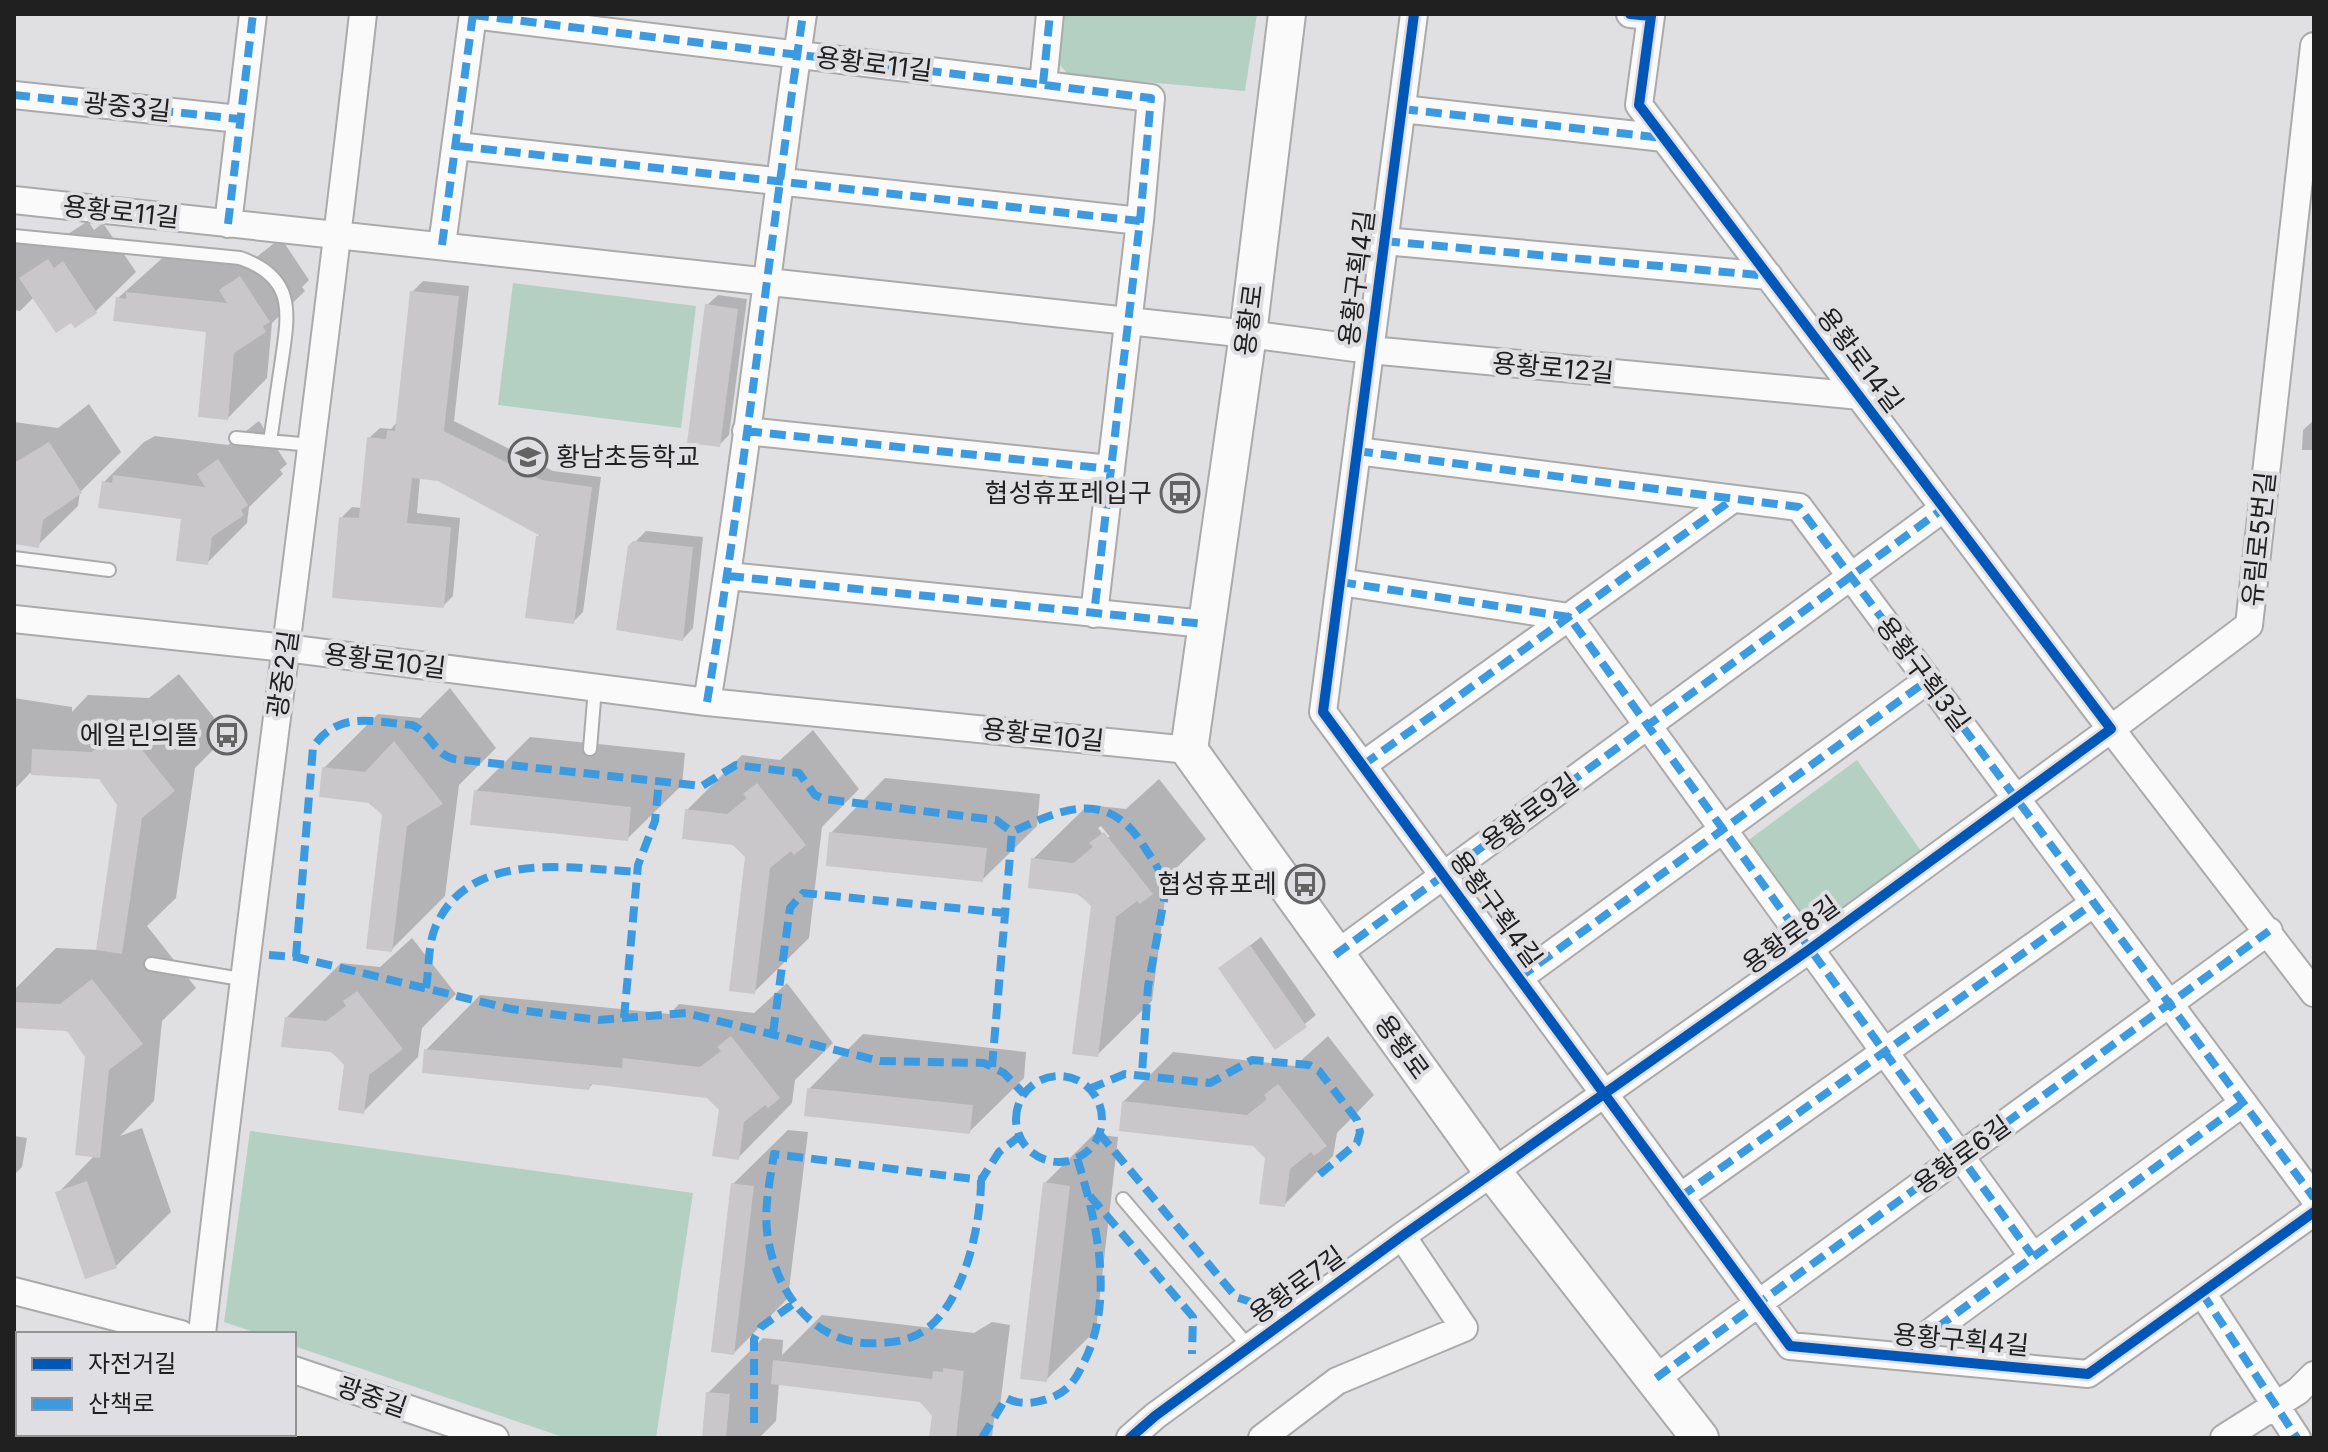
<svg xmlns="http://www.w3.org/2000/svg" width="2328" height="1452" viewBox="0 0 2328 1452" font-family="Inter,'Noto Sans KR',sans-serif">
<rect width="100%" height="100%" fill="#e0dfe1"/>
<path fill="#b4d0c3" d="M 1063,14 L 1257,14 L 1245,91 L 1069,75 L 1057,62 Z
M 513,283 L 696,306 L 681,428 L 498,405 Z
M 1857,760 L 1921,851 L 1794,946 L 1727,856 Z
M 250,1131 L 693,1193 L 656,1438 L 566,1438 L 294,1346 L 294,1334 L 260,1334 L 224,1322 Z"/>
<path fill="#0003" fill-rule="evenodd" d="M 88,221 L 94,230 L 103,223 L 136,272 L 96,311 L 75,325 L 34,297 L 20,311 L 14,310 L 14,232 L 62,238 Z
M 281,238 L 309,280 L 302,287 L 305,291 L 272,323 L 267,378 L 228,418 L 208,331 L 118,298 L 168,253 L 250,262 Z
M 423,281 L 469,286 L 454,421 L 553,471 L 601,477 L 583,612 L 573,622 L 538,537 L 540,534 L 438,479 L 420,477 L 417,513 L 460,518 L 453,596 L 443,606 L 341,518 L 352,507 L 362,508 L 369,438 L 380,428 L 391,429 L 398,421 L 412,292 Z
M 718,295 L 747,299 L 729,435 L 719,445 L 707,305 Z
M 89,404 L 121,452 L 80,492 L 78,506 L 38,545 L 14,542 L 14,422 L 58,428 Z
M 2314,420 L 2314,450 L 2302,450 L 2303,430 Z
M 259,421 L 287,464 L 280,470 L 283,474 L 249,507 L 247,523 L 208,562 L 183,517 L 104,482 L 144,442 L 155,436 L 228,445 Z
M 646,531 L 703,537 L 693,628 L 683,639 L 630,547 Z
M 179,674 L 228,735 L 195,768 L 176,898 L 147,926 L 196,988 L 162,1021 L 154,1101 L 120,1136 L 142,1128 L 171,1212 L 116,1266 L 58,1193 L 95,1155 L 87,1057 L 68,1029 L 14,1026 L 14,990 L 56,948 L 99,950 L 119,805 L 100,777 L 30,773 L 14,790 L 14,698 L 72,707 L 72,712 L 88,695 L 149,698 Z
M 450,688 L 496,748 L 459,785 L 445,896 L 391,950 L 384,815 L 324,768 L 378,714 L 420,718 Z
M 813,730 L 859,789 L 822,827 L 809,938 L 754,992 L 747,856 L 687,810 L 742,755 L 780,760 Z
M 530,737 L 685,753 L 682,785 L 627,839 L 476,791 Z
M 885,778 L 1040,794 L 1037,826 L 982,880 L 831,833 Z
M 1159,779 L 1206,839 L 1168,876 L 1152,1001 L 1097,1055 L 1093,906 L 1033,859 L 1088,805 L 1126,809 ZM 1101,826 L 1110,837 L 1105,837 L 1098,828 Z
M 1261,937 L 1316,1015 L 1276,1047 L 1220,969 Z
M 412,938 L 456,994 L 422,1028 L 418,1057 L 363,1112 L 346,1064 L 287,1017 L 341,963 L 380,967 Z
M 787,983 L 833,1043 L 795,1080 L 792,1103 L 738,1158 L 721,1109 L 708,1096 L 594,1082 L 589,1088 L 426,1050 L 480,995 L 670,1014 L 679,1004 L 754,1013 Z
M 863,1034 L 1026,1052 L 1024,1078 L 969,1132 L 809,1089 Z
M 1328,1036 L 1374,1095 L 1337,1133 L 1333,1156 L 1284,1205 L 1267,1157 L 1254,1144 L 1123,1102 L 1173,1052 L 1295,1066 Z
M 788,1130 L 808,1132 L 788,1298 L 734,1353 L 733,1184 Z
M 1094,1134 L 1118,1137 L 1096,1330 L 1046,1380 L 1045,1183 Z
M 14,1136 L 27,1138 L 22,1167 L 14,1175 Z
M 822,1315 L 974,1333 L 992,1322 L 1010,1325 L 999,1414 L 994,1419 L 992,1438 L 931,1438 L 934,1416 L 922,1400 L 779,1383 L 776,1421 L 759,1438 L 704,1438 L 708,1393 L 763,1338 L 783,1340 L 782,1355 Z"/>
<path fill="#c9c7c9" d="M 48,259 L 54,268 L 63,261 L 97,313 L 75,328 L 71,323 L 56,333 L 19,278 Z
M 240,276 L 270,322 L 263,326 L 266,332 L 234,353 L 228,420 L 198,417 L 206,332 L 113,321 L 116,297 L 126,299 L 126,292 L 227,303 L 219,290 Z
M 410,291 L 459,296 L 444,431 L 542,480 L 592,487 L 574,624 L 525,618 L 536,536 L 541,536 L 438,481 L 412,478 L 407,523 L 451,527 L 444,608 L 332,598 L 339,517 L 359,518 L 367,437 L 386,439 L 387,430 L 395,431 Z
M 705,304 L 738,309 L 720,447 L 687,443 Z
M 49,442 L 82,493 L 43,520 L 39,548 L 14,544 L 14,463 Z
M 218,459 L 248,505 L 241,510 L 244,515 L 212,537 L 208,565 L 176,561 L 181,519 L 98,508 L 102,481 L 112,483 L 113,475 L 205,487 L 197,474 Z
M 633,541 L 693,547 L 683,641 L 616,630 L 628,546 Z
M 124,727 L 175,791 L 142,818 L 122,954 L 96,950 L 117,805 L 99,779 L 31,775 L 32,749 L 92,752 Z
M 394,741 L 443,804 L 407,826 L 392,952 L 366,949 L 382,815 L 370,803 L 319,797 L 322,767 L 365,772 Z
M 757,783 L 806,845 L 794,855 L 791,851 L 770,868 L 755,994 L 729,991 L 745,857 L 733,845 L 682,839 L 685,809 L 727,814 L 747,798 L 743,794 Z
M 474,790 L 631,807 L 628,841 L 470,825 Z
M 829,832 L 987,848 L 983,882 L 826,866 Z
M 1104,832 L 1153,894 L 1140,904 L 1137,901 L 1116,917 L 1098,1057 L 1072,1054 L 1091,906 L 1079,894 L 1028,888 L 1031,858 L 1073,863 L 1093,847 L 1089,843 Z
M 1250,945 L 1307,1027 L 1275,1050 L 1218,968 Z
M 92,979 L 143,1044 L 109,1070 L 100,1158 L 75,1155 L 85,1057 L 67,1031 L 14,1028 L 14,1002 L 60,1004 Z
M 357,991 L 403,1049 L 369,1075 L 364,1114 L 338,1110 L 344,1065 L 332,1052 L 281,1047 L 285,1017 L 326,1021 L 346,1006 L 343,1001 Z
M 731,1036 L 780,1098 L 768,1108 L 765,1105 L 744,1122 L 739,1160 L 712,1156 L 719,1110 L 707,1098 L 590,1084 L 589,1090 L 422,1073 L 424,1049 L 622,1068 L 623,1058 L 700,1067 L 721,1051 L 717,1047 Z
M 1278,1084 L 1327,1146 L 1314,1156 L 1311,1152 L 1290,1169 L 1285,1207 L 1259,1204 L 1265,1158 L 1253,1146 L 1119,1131 L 1122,1101 L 1247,1115 L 1267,1099 L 1264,1095 Z
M 807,1088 L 973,1105 L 970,1134 L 804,1116 Z
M 87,1181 L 117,1268 L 85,1279 L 55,1192 Z
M 1043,1182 L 1070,1186 L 1047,1382 L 1020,1379 Z
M 731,1183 L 754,1186 L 734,1355 L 711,1352 Z
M 773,1360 L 932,1379 L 933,1371 L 943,1372 L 943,1368 L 964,1371 L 956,1438 L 929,1438 L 932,1416 L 920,1402 L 771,1384 Z
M 706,1392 L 730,1394 L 726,1438 L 702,1438 Z"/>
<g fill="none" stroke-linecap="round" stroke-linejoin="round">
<g stroke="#aaaaab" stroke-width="16">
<path id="lane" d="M 14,236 L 240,258 C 298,278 288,316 281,366 C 277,391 274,416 270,441
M 236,438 L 312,445
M 14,558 L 109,570
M 590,749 L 595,688
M 151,964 L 241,979
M 1123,1199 L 1249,1347
M 220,1438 L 229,1438"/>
</g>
<g stroke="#aaaaab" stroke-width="30">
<path id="street" d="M 1414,14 L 1323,712 L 1790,1346 L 2088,1374 L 2314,1212
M 473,15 L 1151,98 L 1140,221 L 1094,614
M 2314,46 L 2249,625 L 2111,729 L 2314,993
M 1043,84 L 1050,14
M 14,95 L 239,119
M 1402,109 L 1664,138
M 457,146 L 1140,221
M 14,200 L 1248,334 L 1370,350 L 1860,396
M 228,224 L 253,14
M 1384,241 L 1769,276
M 442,245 L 473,14
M 746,431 L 1110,469
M 1357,451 L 1799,507 L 2314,1198
M 728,576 L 1205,624
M 1340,582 L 1569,617 L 2032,1255
M 14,619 L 286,648 L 707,702 L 1189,750
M 707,702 C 745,474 770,243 803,14
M 1363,765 L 1733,499
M 1335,955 L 1944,508
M 1519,978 L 1928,680
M 1680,1197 L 2094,903
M 14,1291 L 181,1334
M 2202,1293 L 2297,1438
M 202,1334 C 251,893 314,455 363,14
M 1898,1356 L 2243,1103
M 294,1370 L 495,1438
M 1656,1378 L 2269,931
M 1130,1438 L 1155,1416 L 1402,1236 L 1810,949 L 2111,729 L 1639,105 L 1651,16 L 1630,14
M 1262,1438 L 1337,1381 L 1464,1328 L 1402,1236
M 2224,1438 L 2298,1391 L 2314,1375"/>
</g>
<g stroke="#aaaaab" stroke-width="40">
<path id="secondary" d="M 1287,14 L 1248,334 L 1189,750 L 1492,1171 L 1700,1438"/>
</g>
<use href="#lane" stroke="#fafafa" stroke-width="12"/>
<use href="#street" stroke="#fafafa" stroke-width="26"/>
<use href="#secondary" stroke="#fafafa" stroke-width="36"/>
<path stroke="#3c9be0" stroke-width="8" stroke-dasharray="16 8" stroke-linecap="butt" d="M 473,15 L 1151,98 L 1140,221 L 1094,614
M 1043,84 L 1050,14
M 14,95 L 239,119
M 1402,109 L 1664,138
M 457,146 L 1140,221
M 228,224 L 253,14
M 1384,241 L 1769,276
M 442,245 L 473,14
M 746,431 L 1110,469
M 1357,451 L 1799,507 L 2314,1198
M 728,576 L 1205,624
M 1340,582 L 1569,617 L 2032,1255
M 707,702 C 745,474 770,243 803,14
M 1363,765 L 1733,499
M 269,955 L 296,957 L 511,1009 L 599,1020 L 686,1013 L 880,1061 L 984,1063 L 1004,1073 L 1024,1094
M 1335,955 L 1944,508
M 296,957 L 313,747 C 339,710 372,722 412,725 C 430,732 434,754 454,759 L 702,786 L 736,765 L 799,773 L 815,795 L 824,799 L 996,820 L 1012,832
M 1519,978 L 1928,680
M 426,988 C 429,970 428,945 435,928 C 468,849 569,868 638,872
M 624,1018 L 638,865 L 655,821 L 659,781
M 773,1033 L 790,908 L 803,893 L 1005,913
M 992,1067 L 1012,832 C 1063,808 1108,789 1143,845 C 1152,859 1163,873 1166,889 L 1148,987 L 1142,1073
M1016 1119a43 43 0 1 1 86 0a43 43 0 1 1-86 0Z
M 1089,1089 L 1125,1074 L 1210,1083 L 1252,1060 L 1309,1065 L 1319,1071 L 1357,1120 L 1360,1132 L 1357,1143 L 1319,1175
M 1099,1133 L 1236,1297 L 1263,1306
M 981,1180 C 981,1225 964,1303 925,1330 C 911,1340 896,1342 880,1343 C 817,1348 777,1296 768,1238 C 763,1210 770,1181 774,1154 L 981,1180 L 999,1152 L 1020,1136
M 1090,1196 L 1193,1317 L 1192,1354
M 1680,1197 L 2094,903
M 2202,1293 L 2297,1438
M 1898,1356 L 2243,1103
M 1656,1378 L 2269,931
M 754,1423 L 754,1339 L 761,1327 L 793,1304
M 982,1438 L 1006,1398 C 1021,1406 1037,1403 1053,1397 C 1070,1390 1077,1377 1084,1362 C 1115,1300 1097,1222 1077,1158"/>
<g stroke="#dfdee2" stroke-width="15">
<path id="cycleway" d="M 1414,14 L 1323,712 L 1790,1346 L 2088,1374 L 2314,1212
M 1130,1438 L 1155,1416 L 1402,1236 L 1810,949 L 2111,729 L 1639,105 L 1651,16 L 1630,14"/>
</g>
<use href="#cycleway" stroke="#0057b8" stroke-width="10"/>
</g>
<defs>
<g id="school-ring" transform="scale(2)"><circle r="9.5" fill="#dfdee2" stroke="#636364" stroke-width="1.5"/><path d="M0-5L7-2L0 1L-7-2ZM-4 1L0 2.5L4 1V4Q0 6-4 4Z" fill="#636364"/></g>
<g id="bus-ring" transform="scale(2)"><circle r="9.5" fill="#dfdee2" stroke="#636364" stroke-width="1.5"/><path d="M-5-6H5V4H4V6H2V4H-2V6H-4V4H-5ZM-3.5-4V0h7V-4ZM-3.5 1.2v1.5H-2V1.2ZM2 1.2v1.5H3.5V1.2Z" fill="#636364"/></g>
</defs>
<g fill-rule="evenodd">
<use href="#school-ring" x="528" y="457"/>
<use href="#bus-ring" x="1180" y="493"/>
<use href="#bus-ring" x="227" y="735"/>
<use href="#bus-ring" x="1305" y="884"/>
</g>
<g text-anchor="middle" stroke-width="8" stroke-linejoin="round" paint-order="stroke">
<g font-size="26" fill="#202021" stroke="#dfdee2">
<text transform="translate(874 64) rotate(7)" y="9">용황로11길</text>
<text transform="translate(127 107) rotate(6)" y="9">광중3길</text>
<text transform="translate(121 212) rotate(6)" y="9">용황로11길</text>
<text transform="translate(1357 278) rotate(-83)" y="9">용황구획4길</text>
<text transform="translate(1249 320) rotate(-83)" y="9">용황로</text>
<text transform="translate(1860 360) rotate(53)" y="9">용황로14길</text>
<text transform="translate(1553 368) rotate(5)" y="9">용황로12길</text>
<text transform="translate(2259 539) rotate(-84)" y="9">유림로5번길</text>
<text transform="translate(385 661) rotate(7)" y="9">용황로10길</text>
<text transform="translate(283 674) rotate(-82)" y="9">광중2길</text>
<text transform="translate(1923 674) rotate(53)" y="9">용황구획3길</text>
<text transform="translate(1043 735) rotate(6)" y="9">용황로10길</text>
<text transform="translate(1530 812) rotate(-36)" y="9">용황로9길</text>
<text transform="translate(1496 909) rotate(54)" y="9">용황구획4길</text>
<text transform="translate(1791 935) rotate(-36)" y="9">용황로8길</text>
<text transform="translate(1402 1047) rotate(54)" y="9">용황로</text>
<text transform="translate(1962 1155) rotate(-36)" y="9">용황로6길</text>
<text transform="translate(1297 1285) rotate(-36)" y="9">용황로7길</text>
<text transform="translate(1961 1340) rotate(5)" y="9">용황구획4길</text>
<text transform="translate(372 1397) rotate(19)" y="9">광중길</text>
</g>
<g font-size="26" fill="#202021" stroke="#dfdee2" text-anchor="end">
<text x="556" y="466" text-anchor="start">황남초등학교</text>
<text x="1152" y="502">협성휴포레입구</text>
<text x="199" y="744">에일린의뜰</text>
<text x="1277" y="893">협성휴포레</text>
</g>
</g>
<rect width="2328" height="1452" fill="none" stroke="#202021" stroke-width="32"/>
<rect x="16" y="1332" width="280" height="104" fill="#dfdee2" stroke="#939295" stroke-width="2"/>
<rect x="32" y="1358" width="40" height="12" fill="#0057b8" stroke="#939295" stroke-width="2"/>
<text x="88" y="1372" font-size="24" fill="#202021">자전거길</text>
<rect x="32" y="1398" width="40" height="12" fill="#3c9be0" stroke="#939295" stroke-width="2"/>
<text x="88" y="1412" font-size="24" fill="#202021">산책로</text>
</svg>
